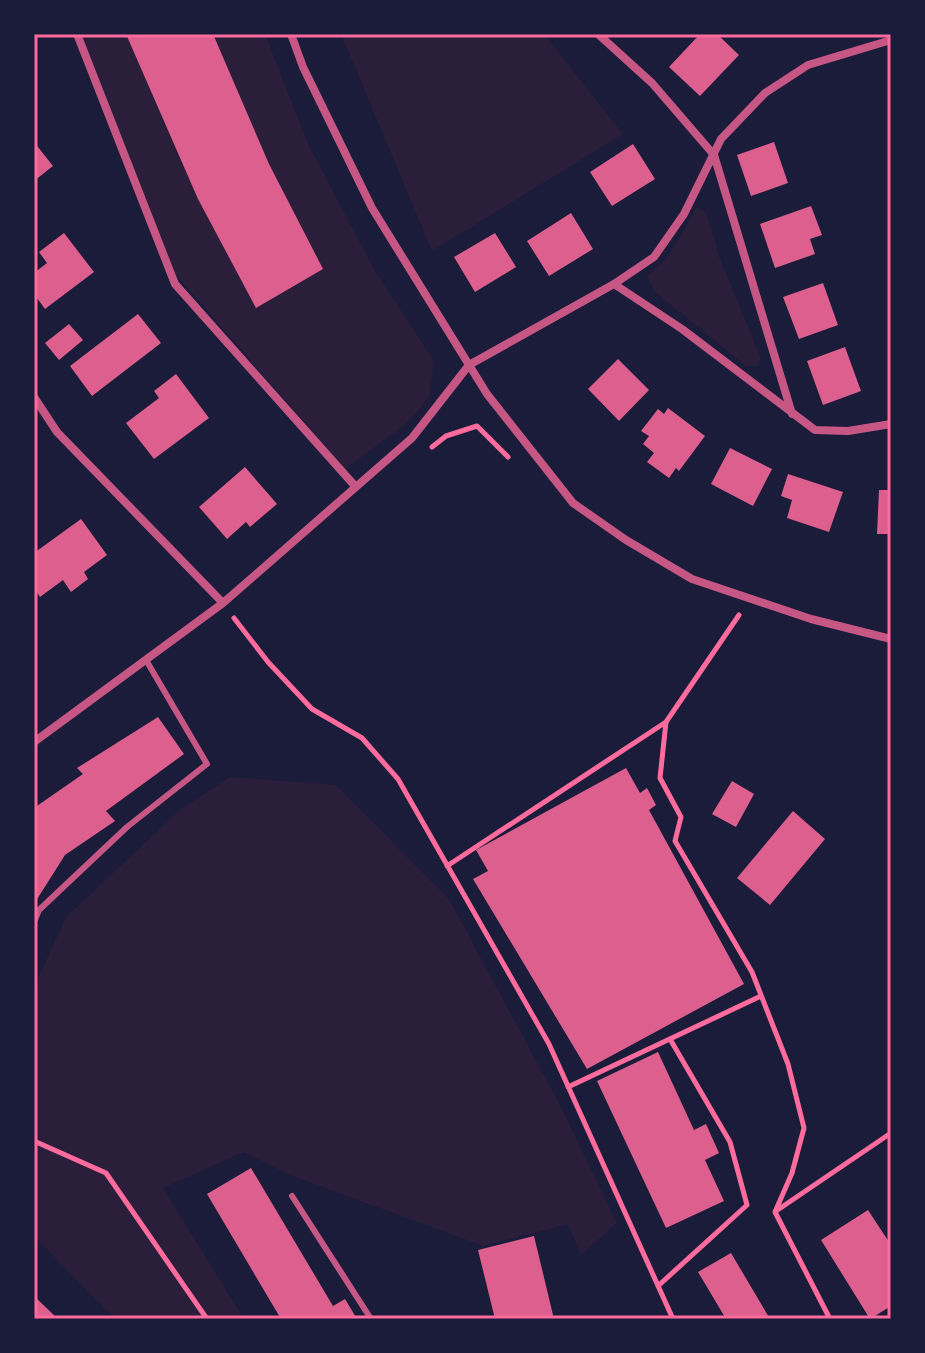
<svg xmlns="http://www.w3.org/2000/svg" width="925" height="1353" viewBox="0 0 925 1353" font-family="'Public Sans',sans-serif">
<rect width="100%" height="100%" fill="#1b1b3a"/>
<path fill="#2a1e3b" d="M 80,34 L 265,34 L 309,146 L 375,271 L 434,361 L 429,398 L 405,425 L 345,469 L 169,267 Z
M 341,34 L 443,34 L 446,37 L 544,34 L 623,134 L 432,251 Z
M 697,207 L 706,213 L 720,259 L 761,358 L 757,366 L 746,366 L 654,291 L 647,276 L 668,257 Z
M 230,777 L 336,785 L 449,899 L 561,1107 L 617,1223 L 581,1255 L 568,1224 L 483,1246 L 290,1175 L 244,1152 L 163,1188 L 244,1319 L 115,1319 L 34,1236 L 34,1022 L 38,978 L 66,917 L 181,809 Z"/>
<path fill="#dd5f8e" d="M 126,34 L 213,34 L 269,164 L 323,269 L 256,308 L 198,199 Z
M 700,34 L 717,34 L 739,55 L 700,96 L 669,67 Z
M 34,142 L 53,166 L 34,181 Z
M 774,142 L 788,183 L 751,196 L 737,155 Z
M 633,144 L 655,179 L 612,206 L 590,172 Z
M 811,206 L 822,235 L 810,239 L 815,254 L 775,268 L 760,224 Z
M 571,213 L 593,249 L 549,276 L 527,241 Z
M 64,233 L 94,272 L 45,309 L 34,294 L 34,273 L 47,263 L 39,252 Z
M 495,233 L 516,267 L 475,292 L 454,257 Z
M 823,283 L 838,325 L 799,339 L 783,297 Z
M 138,314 L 161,343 L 92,396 L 70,366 Z
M 69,324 L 83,340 L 59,360 L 45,343 Z
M 845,347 L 861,391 L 823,405 L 807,361 Z
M 618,359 L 649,390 L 619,421 L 588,389 Z
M 176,374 L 209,418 L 154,459 L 126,423 L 159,398 L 154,391 Z
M 668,408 L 705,436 L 679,471 L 676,468 L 669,478 L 647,462 L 654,453 L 643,444 L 649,436 L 641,431 L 658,409 L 664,414 Z
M 730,448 L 772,469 L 753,506 L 711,484 Z
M 245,467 L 277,504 L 250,527 L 246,522 L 227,539 L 199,507 Z
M 788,474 L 843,492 L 829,532 L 787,518 L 792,500 L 781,496 Z
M 879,490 L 891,490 L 891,534 L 877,534 Z
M 81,519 L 107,555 L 84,572 L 88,579 L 71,592 L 63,580 L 40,597 L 34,588 L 34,553 Z
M 158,717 L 184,754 L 106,811 L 115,821 L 65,855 L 34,904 L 34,808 L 83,774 L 77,768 Z
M 626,768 L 640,793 L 647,788 L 656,805 L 649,810 L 744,984 L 587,1069 L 473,879 L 488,871 L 476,850 Z
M 732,781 L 754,794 L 736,827 L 712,814 Z
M 793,811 L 825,839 L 770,905 L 737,878 Z
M 658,1052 L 694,1130 L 706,1124 L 719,1153 L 705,1160 L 724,1201 L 666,1228 L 597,1081 Z
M 251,1168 L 333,1306 L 345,1299 L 357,1319 L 281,1319 L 207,1194 Z
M 868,1210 L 891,1245 L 891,1306 L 870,1319 L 821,1240 Z
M 534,1236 L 554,1319 L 495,1319 L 478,1250 Z
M 731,1253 L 770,1319 L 726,1319 L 698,1272 Z
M 34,1296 L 58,1319 L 34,1319 Z"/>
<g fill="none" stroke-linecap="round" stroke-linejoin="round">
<path stroke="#ff6b9d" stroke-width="5" d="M 432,447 L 446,436 L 477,426 L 508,457
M 234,618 L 268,662 L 312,709 L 362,738 L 398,779 L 549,1044 L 673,1319
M 666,722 L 660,778 L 681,817 L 675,841 L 752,972 L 788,1064 L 804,1128 L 792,1173 L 775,1212 L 830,1319
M 447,866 L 666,722 L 739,615
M 568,1087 L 761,996
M 34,1141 L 106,1173 L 207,1319
M 776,1211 L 891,1133
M 658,1286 L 747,1205 L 730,1142 L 670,1039"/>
<path stroke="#c65784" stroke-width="6" d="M 34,922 L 39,910 L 127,827 L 207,764 L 146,660
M 292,1196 L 371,1319"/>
<path stroke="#c65784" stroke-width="8" d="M 77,34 L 175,284 L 355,486
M 291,34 L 303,67 L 372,208 L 487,394 L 573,503 L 626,540 L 692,579 L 811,619 L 891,639
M 598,34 L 652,83 L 714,155 L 792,414
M 614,284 L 682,329 L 815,430 L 848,431 L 891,424
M 34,397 L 57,432 L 223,603
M 34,742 L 223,603 L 412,438 L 469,365 L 614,284 L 654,257 L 684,214 L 721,139 L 765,93 L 808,65 L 891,40"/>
</g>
<rect width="925" height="1353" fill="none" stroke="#1b1b3a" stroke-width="72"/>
<rect x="36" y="36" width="853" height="1281" fill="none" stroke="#ff6b9d" stroke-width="3"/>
</svg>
